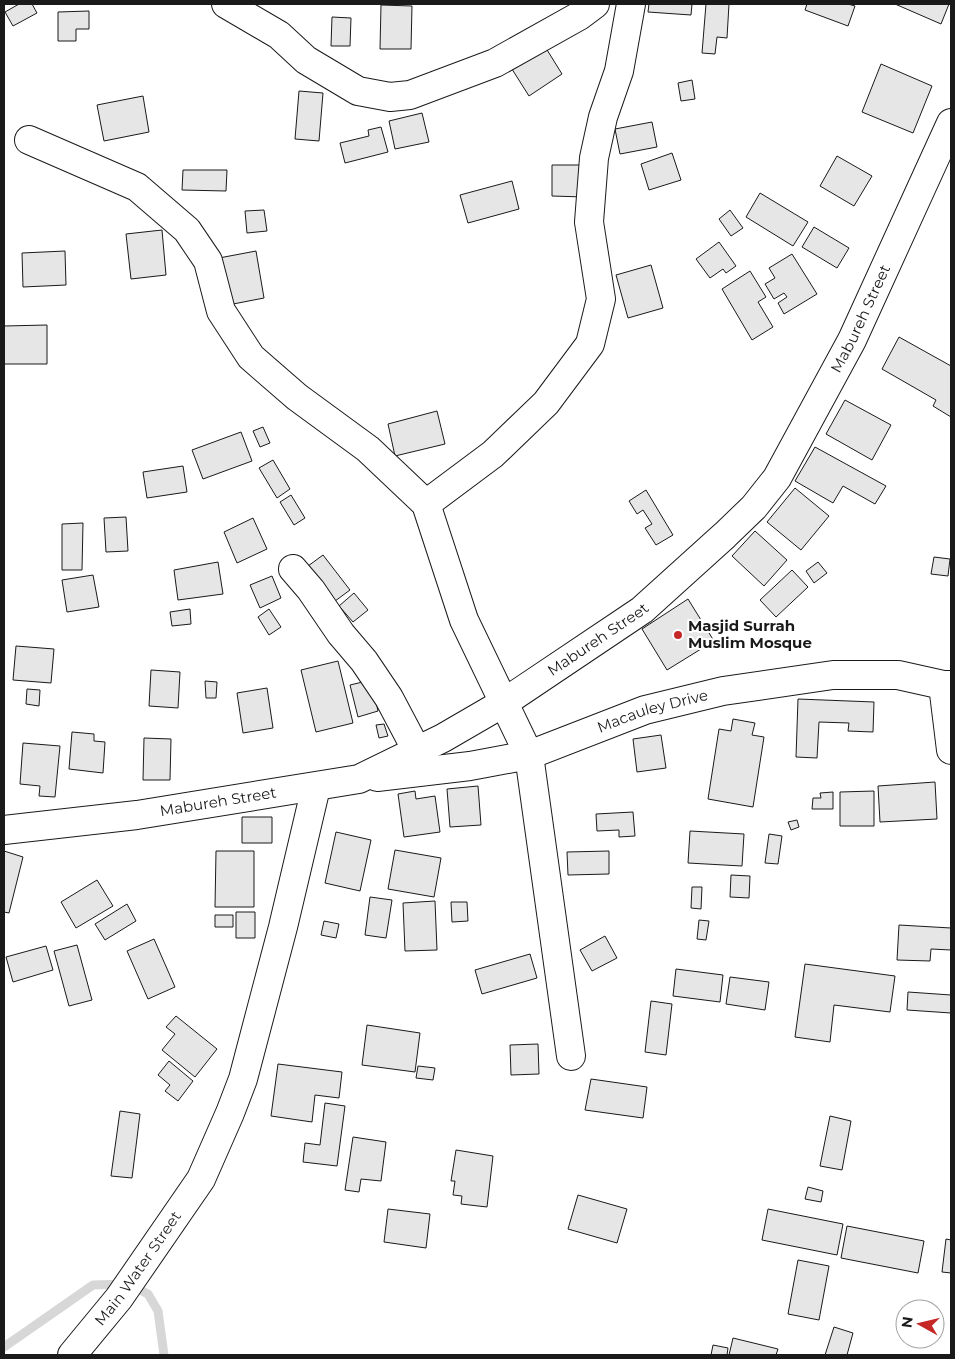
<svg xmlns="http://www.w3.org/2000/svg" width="955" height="1359" viewBox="0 0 955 1359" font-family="Montserrat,sans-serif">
<rect width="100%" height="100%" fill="#fff"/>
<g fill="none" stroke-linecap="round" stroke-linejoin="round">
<path stroke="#d7d7d7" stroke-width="9" d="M 4,1347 L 93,1285 L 128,1284 L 148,1294 L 158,1311 L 164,1355"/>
</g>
<path fill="#e6e6e6" stroke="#1a1a1a" d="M 19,4 L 32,4 L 37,13 L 13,26 L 5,12 Z
M 649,4 L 692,4 L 691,15 L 648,12 Z
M 706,4 L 729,4 L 727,38 L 717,37 L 715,54 L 702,53 Z
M 807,4 L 848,4 L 855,6 L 848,26 L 805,10 Z
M 895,4 L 949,4 L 941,24 Z
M 381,5 L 412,6 L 411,49 L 380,49 Z
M 89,11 L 89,29 L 76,29 L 76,41 L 58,41 L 58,12 Z
M 332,17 L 351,18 L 350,46 L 331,46 Z
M 544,45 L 562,74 L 529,96 L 510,66 Z
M 881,64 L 932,86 L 913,133 L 862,112 Z
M 692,80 L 695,99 L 681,101 L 678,83 Z
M 299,91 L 323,93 L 319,141 L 295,139 Z
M 143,96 L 149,132 L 104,141 L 97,105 Z
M 422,113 L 429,142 L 395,149 L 389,121 Z
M 652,122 L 657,147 L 620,154 L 615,129 Z
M 381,127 L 388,152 L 345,163 L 340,143 L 369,136 L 368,130 Z
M 672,153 L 681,180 L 649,190 L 641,164 Z
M 837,156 L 872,176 L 854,206 L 820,186 Z
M 552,165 L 584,165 L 584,197 L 552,196 Z
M 183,170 L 227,170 L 226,191 L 182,190 Z
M 512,181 L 519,209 L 468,223 L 460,195 Z
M 760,193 L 808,222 L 793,246 L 746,217 Z
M 264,210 L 267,231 L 247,233 L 245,211 Z
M 730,210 L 743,228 L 731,236 L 719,219 Z
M 814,227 L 849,248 L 837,268 L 802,247 Z
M 162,230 L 166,275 L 131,279 L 126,234 Z
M 719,242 L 736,266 L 726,273 L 723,269 L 710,278 L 696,259 Z
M 65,251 L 66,285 L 23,287 L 22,253 Z
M 256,251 L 264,298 L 228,305 L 219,258 Z
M 792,254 L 817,294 L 784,314 L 778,303 L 787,297 L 784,293 L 774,299 L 765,284 L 775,278 L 769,268 Z
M 651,265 L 663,308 L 628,318 L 616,275 Z
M 750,271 L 766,297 L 758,302 L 773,327 L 752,340 L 722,289 Z
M 47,325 L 47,364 L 4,364 L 4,326 Z
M 899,337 L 951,366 L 951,417 L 933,406 L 936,400 L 882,369 Z
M 845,400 L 891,425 L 872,460 L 826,434 Z
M 437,411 L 445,444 L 395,456 L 388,424 Z
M 263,427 L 270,443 L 260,447 L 253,431 Z
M 241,432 L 252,461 L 203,479 L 192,450 Z
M 815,447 L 886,486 L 875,504 L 843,486 L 833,503 L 795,481 Z
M 273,460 L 290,489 L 277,498 L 259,468 Z
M 183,466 L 187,492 L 147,498 L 143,472 Z
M 795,488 L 829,516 L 801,550 L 767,522 Z
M 646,490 L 673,535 L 656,545 L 645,528 L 652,524 L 643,510 L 637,514 L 629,501 Z
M 291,495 L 305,518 L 294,525 L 280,502 Z
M 126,517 L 128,551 L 106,552 L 104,518 Z
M 253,518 L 267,549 L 237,563 L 224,532 Z
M 83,523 L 82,570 L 62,570 L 62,524 Z
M 755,531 L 787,560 L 764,586 L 732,556 Z
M 323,555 L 350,590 L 331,604 L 304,569 Z
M 934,557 L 950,559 L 948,576 L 931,574 Z
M 218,562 L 223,594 L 178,600 L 174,570 Z
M 818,562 L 827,573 L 814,583 L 806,571 Z
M 792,570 L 808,587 L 776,617 L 760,600 Z
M 93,575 L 99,607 L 67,612 L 62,580 Z
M 272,576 L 281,598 L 260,608 L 250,585 Z
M 354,593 L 368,610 L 353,622 L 339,606 Z
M 688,599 L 714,641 L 667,670 L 642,629 Z
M 190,609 L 191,624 L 172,626 L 170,612 Z
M 269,609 L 281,627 L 269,635 L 258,617 Z
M 16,646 L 54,649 L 51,683 L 13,680 Z
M 338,661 L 353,723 L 316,732 L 301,670 Z
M 151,670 L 180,672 L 178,708 L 149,706 Z
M 371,680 L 378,711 L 358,717 L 350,685 Z
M 205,681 L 217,682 L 216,698 L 206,698 Z
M 267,688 L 273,728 L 243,733 L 237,693 Z
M 27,689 L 40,690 L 39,706 L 26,704 Z
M 798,699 L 874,702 L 873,732 L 848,731 L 849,723 L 819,722 L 817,758 L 796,757 Z
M 733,719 L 755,723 L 752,735 L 764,737 L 753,807 L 708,799 L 719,729 L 731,731 Z
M 384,724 L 388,736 L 379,738 L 376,725 Z
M 72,732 L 94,734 L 94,741 L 105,742 L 103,773 L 69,769 Z
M 661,735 L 666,768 L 637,772 L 633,739 Z
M 144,738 L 171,739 L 170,780 L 143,780 Z
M 23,743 L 60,746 L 55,797 L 39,796 L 40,786 L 20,784 Z
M 935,782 L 937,819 L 880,822 L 878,786 Z
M 478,786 L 481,825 L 450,827 L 447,789 Z
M 415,791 L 416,799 L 435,796 L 440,832 L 404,837 L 398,794 Z
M 874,791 L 874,826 L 840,826 L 840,792 Z
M 833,792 L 833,809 L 812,809 L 813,798 L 821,798 L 820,793 Z
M 633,812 L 635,836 L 619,837 L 619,830 L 597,831 L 596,814 Z
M 242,817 L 272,817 L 272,843 L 242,843 Z
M 797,820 L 799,827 L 791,830 L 788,822 Z
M 690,831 L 744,834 L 742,866 L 688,863 Z
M 336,832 L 371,840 L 360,891 L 325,883 Z
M 769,834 L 782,836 L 778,864 L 765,863 Z
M 395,850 L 441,858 L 434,897 L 388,889 Z
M 4,851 L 23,857 L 9,913 L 4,912 Z
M 216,851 L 254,851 L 254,907 L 215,907 Z
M 609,851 L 609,874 L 568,875 L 567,852 Z
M 731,875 L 750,876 L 749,898 L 730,897 Z
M 97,880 L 113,906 L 76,928 L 61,902 Z
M 692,887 L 702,887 L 701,909 L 691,908 Z
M 370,897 L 392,900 L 386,938 L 365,935 Z
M 435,901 L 437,950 L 405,951 L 403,903 Z
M 451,902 L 467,902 L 468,921 L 452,922 Z
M 127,904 L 136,921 L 105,940 L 95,924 Z
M 236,912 L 255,912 L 255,938 L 236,938 Z
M 215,915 L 233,915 L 233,927 L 215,927 Z
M 699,920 L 709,921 L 706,940 L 697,939 Z
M 324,921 L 339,924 L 336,938 L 321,935 Z
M 899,925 L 951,928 L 951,950 L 931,949 L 930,961 L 897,960 Z
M 605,936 L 617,958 L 592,971 L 580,950 Z
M 154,939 L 175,987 L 148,999 L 127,951 Z
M 77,945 L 92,1000 L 69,1006 L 54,951 Z
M 46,946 L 53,970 L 13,982 L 6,957 Z
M 530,954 L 537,978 L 482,994 L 475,970 Z
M 805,964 L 895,976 L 890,1012 L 834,1005 L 830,1042 L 795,1037 Z
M 676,969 L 723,975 L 720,1002 L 673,996 Z
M 730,977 L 769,982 L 765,1010 L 726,1004 Z
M 908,992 L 951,995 L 951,1013 L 907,1010 Z
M 651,1001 L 672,1004 L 666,1055 L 645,1052 Z
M 176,1016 L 217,1049 L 195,1077 L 162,1050 L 175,1034 L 166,1027 Z
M 367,1025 L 420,1033 L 415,1072 L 362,1065 Z
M 538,1044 L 539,1074 L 511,1075 L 510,1045 Z
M 169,1061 L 193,1081 L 178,1101 L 165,1091 L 170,1085 L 158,1075 Z
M 278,1064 L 342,1072 L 339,1098 L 315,1095 L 312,1122 L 271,1116 Z
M 418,1066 L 435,1068 L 433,1080 L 416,1078 Z
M 591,1079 L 647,1087 L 643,1118 L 585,1110 Z
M 325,1103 L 345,1106 L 337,1166 L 303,1162 L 305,1143 L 320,1145 Z
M 120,1111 L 140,1114 L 132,1178 L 111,1176 Z
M 830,1116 L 851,1121 L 842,1170 L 820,1166 Z
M 353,1137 L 386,1142 L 381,1181 L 361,1179 L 359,1192 L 345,1190 Z
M 456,1150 L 493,1156 L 487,1207 L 461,1204 L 462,1196 L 453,1195 L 455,1181 L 451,1181 Z
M 808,1187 L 823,1191 L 821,1202 L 805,1199 Z
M 578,1195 L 627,1209 L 617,1243 L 568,1229 Z
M 388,1209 L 430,1214 L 426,1248 L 384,1242 Z
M 768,1209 L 843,1224 L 837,1255 L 762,1240 Z
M 847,1226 L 924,1241 L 918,1273 L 841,1258 Z
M 946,1239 L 951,1240 L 951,1273 L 942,1272 Z
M 798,1260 L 829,1266 L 819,1320 L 788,1314 Z
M 834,1327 L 853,1333 L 847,1355 L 825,1355 Z
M 733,1338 L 778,1349 L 776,1355 L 729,1355 Z
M 713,1345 L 728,1348 L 727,1355 L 711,1355 Z"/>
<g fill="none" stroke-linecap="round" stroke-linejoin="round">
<g stroke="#1a1a1a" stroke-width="30">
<g id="street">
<path d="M 226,4 L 279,35 L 306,60 L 358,91 L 390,97 L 410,95 L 495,63 L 579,16 L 595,4"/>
<path d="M 29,140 L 137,187 L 187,230 L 208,261 L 221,311 L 251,357 L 297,397 L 368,449 L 426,504 L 464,620 L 529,755 L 571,1056"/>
<path d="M 426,504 L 493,454 L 546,403 L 590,344 L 601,299 L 589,222 L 594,158 L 603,117 L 619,71 L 631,4"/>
<path d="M 293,569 L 311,590 L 341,634 L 364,661 L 389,698 L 417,751"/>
<path d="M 943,685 L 951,750"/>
<path id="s1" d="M 377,777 L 470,766 L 529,755 L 645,710 L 723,691 L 833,675 L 898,675 L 943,685 L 951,685"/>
<path id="s2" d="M 4,830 L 137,815 L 359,779 L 443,738 L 505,702 L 642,610 L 725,535 L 754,507 L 777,478 L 852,340 L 951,123"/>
<path id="s3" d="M 72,1355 L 119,1298 L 201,1179 L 230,1113 L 243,1079 L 283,927 L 316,787"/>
</g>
</g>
<use href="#street" stroke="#fff" stroke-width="28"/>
</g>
<circle fill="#c62828" stroke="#fff" stroke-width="2" cx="678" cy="635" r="5"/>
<g text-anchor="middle" stroke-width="4" stroke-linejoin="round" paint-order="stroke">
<g font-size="15" fill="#1a1a1a" stroke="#fff">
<text dy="5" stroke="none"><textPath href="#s2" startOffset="1058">Mabureh Street</textPath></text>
<text dy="5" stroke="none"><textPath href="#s2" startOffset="636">Mabureh Street</textPath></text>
<text dy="5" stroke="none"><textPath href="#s1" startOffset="285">Macauley Drive</textPath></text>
<text dy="5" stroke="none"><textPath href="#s2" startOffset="216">Mabureh Street</textPath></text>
<text dy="5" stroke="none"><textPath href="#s3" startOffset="109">Main Water Street</textPath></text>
</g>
<g font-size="15" font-weight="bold" fill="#1a1a1a" stroke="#fff" text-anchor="start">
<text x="688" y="631">Masjid Surrah<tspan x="688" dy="17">Muslim Mosque</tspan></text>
</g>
</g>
<rect width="955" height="1359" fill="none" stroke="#1a1a1a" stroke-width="10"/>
<g transform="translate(920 1324) rotate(278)"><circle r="24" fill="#ffffff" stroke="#a3a3a3"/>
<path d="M0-4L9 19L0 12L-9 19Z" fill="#c62828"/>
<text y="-8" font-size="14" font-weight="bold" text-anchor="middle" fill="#1a1a1a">N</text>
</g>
</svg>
